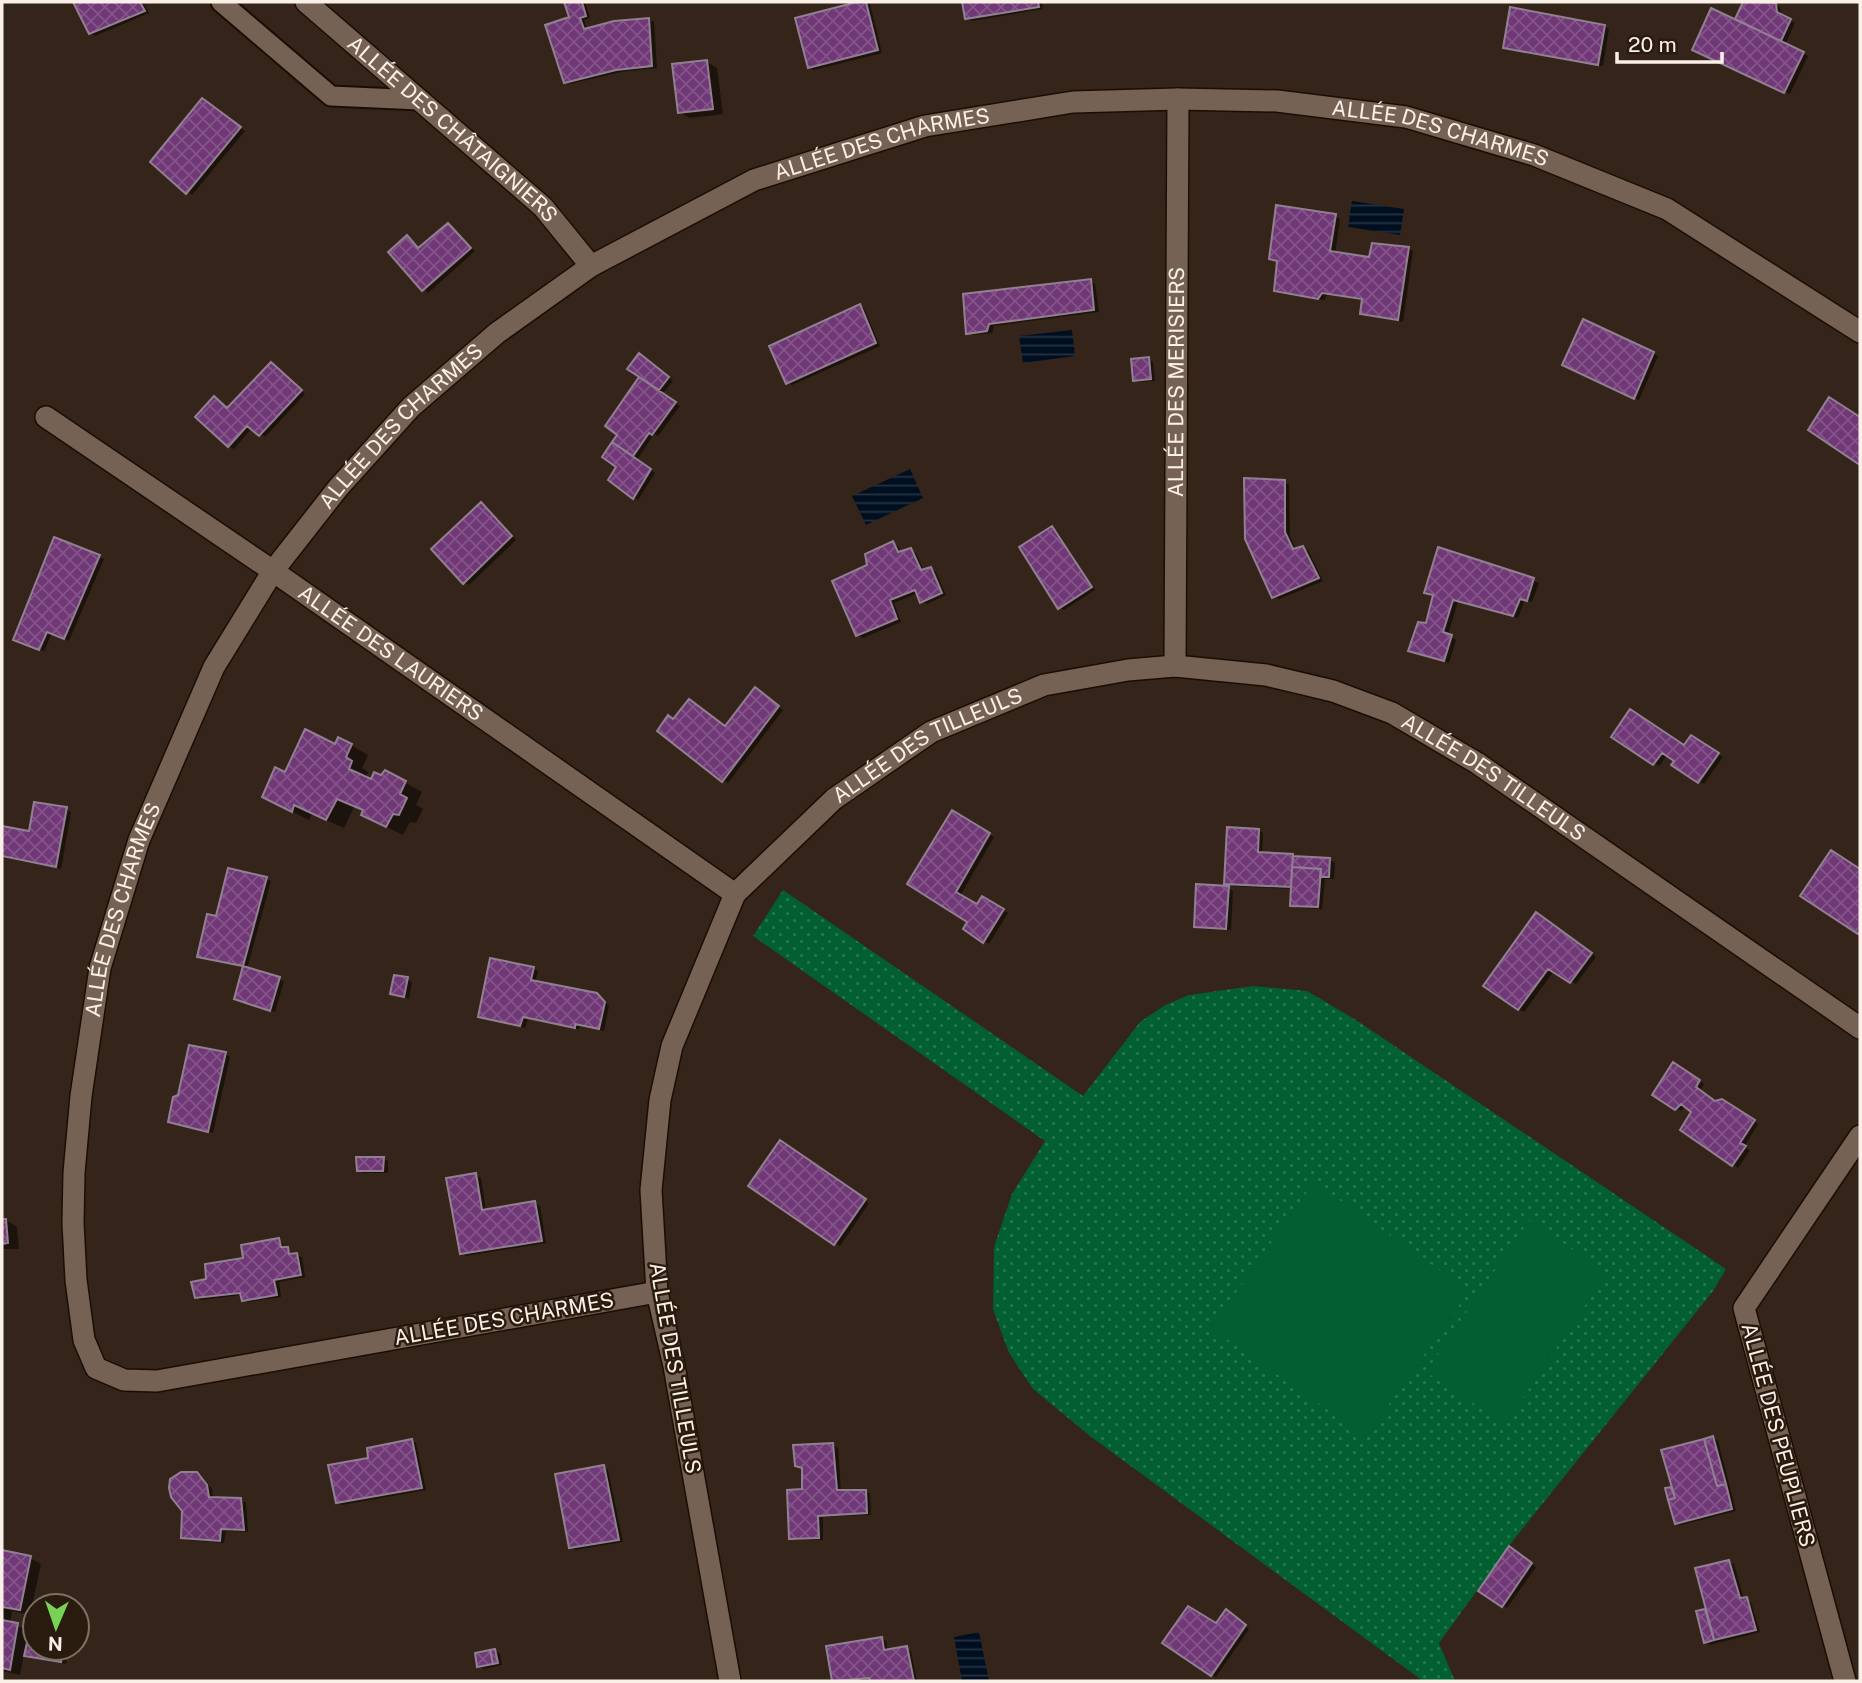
<svg xmlns="http://www.w3.org/2000/svg" width="1862" height="1683" viewBox="0 0 1862 1683" font-family="'Public Sans',sans-serif">
<defs>
<pattern id="grass-dots" width="8" height="8" patternUnits="userSpaceOnUse" patternTransform="scale(1.75)"><rect width="8" height="8" fill="#025f30"/><path d="M2 2h.1M6 6h.1" fill="none" stroke="#28764e" stroke-width="1.8" stroke-linecap="round"/></pattern>
<pattern id="water-rules" width="6" height="5" patternUnits="userSpaceOnUse" patternTransform="scale(1.75)"><rect width="6" height="5" fill="#000f20"/><path d="M0 2.5h6" fill="none" stroke="#263240"/></pattern>
<pattern id="building-cross-hatch" width="8" height="8" patternUnits="userSpaceOnUse" patternTransform="scale(1.75)"><rect width="8" height="8" fill="#703876"/><path d="M0 0l8 8M0 8l8-8" fill="none" stroke="#85558a"/></pattern>
</defs>
<rect width="100%" height="100%" fill="#352419"/>
<path fill="url(#grass-dots)" d="M 783,890 L 1083,1096 L 1140,1022 L 1165,1005 L 1189,995 L 1253,986 L 1307,991 L 1356,1020 L 1726,1269 L 1713,1291 L 1515,1538 L 1439,1643 L 1455,1681 L 1423,1681 L 1090,1436 L 1033,1389 L 1009,1353 L 993,1309 L 994,1247 L 1012,1194 L 1045,1141 L 753,936 Z"/>
<path fill="#025f30" d="M 1314,1182 L 1469,1291 L 1366,1437 L 1211,1328 Z
M 1529,1220 L 1607,1273 L 1505,1424 L 1426,1372 Z"/>
<path fill="url(#water-rules)" d="M 1352,201 L 1404,209 L 1400,235 L 1348,227 Z
M 1072,330 L 1075,356 L 1023,363 L 1019,336 Z
M 910,469 L 923,498 L 866,525 L 852,496 Z
M 979,1632 L 989,1681 L 962,1681 L 954,1637 Z"/>
<path fill="#0007" d="M 75,2 L 143,2 L 149,13 L 95,36 L 90,33 Z
M 566,2 L 585,2 L 590,18 L 584,20 L 587,30 L 649,20 L 654,22 L 657,68 L 621,72 L 570,84 L 565,81 L 571,18 Z
M 864,2 L 870,4 L 882,53 L 814,70 L 809,67 L 797,19 Z
M 964,2 L 1042,2 L 1043,9 L 972,21 L 967,18 Z
M 1745,2 L 1758,6 L 1770,2 L 1780,7 L 1781,16 L 1795,23 L 1785,45 L 1808,56 L 1790,94 L 1699,52 L 1736,22 Z
M 1604,26 L 1609,29 L 1603,66 L 1509,49 L 1505,47 Z
M 706,61 L 717,68 L 723,114 L 690,118 L 679,112 Z
M 207,103 L 245,131 L 192,195 L 153,162 Z
M 1335,216 L 1340,219 L 1335,254 L 1370,259 L 1408,248 L 1413,251 L 1403,322 L 1367,316 L 1362,313 L 1363,300 L 1327,295 L 1324,300 L 1276,290 L 1279,262 L 1271,259 Z
M 448,225 L 475,251 L 428,293 L 391,252 L 407,237 L 420,249 Z
M 1090,281 L 1095,284 L 1099,312 L 994,326 L 992,333 L 973,335 L 968,333 Z
M 860,306 L 864,308 L 880,346 L 792,385 L 787,382 Z
M 1653,353 L 1658,356 L 1639,400 L 1569,367 Z
M 644,358 L 673,381 L 662,394 L 680,406 L 658,436 L 654,434 L 637,460 L 655,473 L 638,500 L 634,497 L 618,467 L 605,456 L 619,434 L 607,426 L 642,377 Z
M 1148,359 L 1153,362 L 1155,381 L 1139,382 L 1134,379 Z
M 272,364 L 305,394 L 265,437 L 252,428 L 234,449 L 229,446 L 228,409 Z
M 1284,482 L 1289,485 L 1290,536 L 1296,550 L 1303,548 L 1308,550 L 1323,581 L 1279,599 L 1274,597 Z
M 482,505 L 516,540 L 469,585 L 464,582 Z
M 1052,528 L 1057,531 L 1095,590 L 1064,610 L 1059,607 Z
M 893,543 L 898,546 L 901,553 L 911,550 L 916,553 L 924,571 L 931,569 L 936,572 L 946,595 L 927,604 L 922,601 L 918,593 L 894,603 L 901,622 L 863,638 L 858,635 L 869,566 Z
M 1439,550 L 1539,583 L 1532,602 L 1525,600 L 1518,618 L 1458,601 L 1448,635 L 1456,640 L 1449,663 L 1410,650 L 1427,625 L 1435,595 Z
M 99,557 L 104,559 L 69,641 L 52,633 L 44,651 L 20,642 Z
M 760,692 L 783,710 L 728,783 L 723,780 L 674,721 L 726,728 Z
M 1614,736 L 1684,747 L 1691,738 L 1723,757 L 1704,784 L 1673,764 L 1676,760 L 1667,755 L 1659,766 Z
M 351,745 L 368,755 L 362,768 L 368,772 L 365,778 L 371,781 L 386,772 L 422,792 L 416,805 L 423,809 L 416,823 L 410,822 L 403,835 L 380,824 L 363,815 L 365,811 L 354,807 L 344,828 L 312,814 L 309,820 L 281,806 L 286,774 L 336,746 Z
M 66,809 L 71,812 L 61,869 L 2,857 L 2,828 L 30,833 Z
M 952,812 L 994,837 L 960,896 L 978,907 L 982,899 L 1008,913 L 989,944 L 965,929 L 970,921 L 910,884 Z
M 1259,830 L 1263,833 L 1262,854 L 1330,860 L 1335,863 L 1334,879 L 1325,879 L 1322,909 L 1297,908 L 1292,905 L 1293,889 L 1231,886 L 1226,883 Z
M 266,879 L 271,881 L 247,969 L 284,981 L 275,1012 L 241,1001 L 244,967 L 199,956 L 217,918 Z
M 1228,888 L 1233,891 L 1231,930 L 1200,929 L 1195,926 Z
M 1542,917 L 1596,957 L 1576,984 L 1554,971 L 1524,1012 L 1519,1009 Z
M 533,968 L 538,971 L 535,983 L 596,995 L 602,998 L 609,1006 L 604,1031 L 580,1026 L 579,1029 L 528,1019 L 525,1028 L 480,1016 Z
M 407,979 L 412,982 L 409,999 L 392,993 Z
M 225,1054 L 230,1057 L 213,1133 L 170,1121 Z
M 1673,1064 L 1704,1084 L 1700,1091 L 1716,1103 L 1721,1101 L 1758,1124 L 1744,1147 L 1750,1150 L 1738,1168 L 1683,1130 L 1694,1111 L 1686,1106 L 1681,1111 L 1654,1095 Z
M 785,1145 L 869,1203 L 840,1246 L 751,1185 Z
M 383,1159 L 388,1161 L 388,1173 L 363,1173 L 358,1170 Z
M 476,1175 L 481,1178 L 486,1211 L 535,1203 L 540,1206 L 546,1243 L 466,1256 L 462,1253 Z
M 6,1220 L 17,1227 L 19,1249 L 2,1249 L 2,1221 Z
M 279,1240 L 293,1255 L 302,1257 L 305,1277 L 279,1282 L 281,1297 L 248,1302 L 243,1299 L 242,1295 L 201,1300 L 196,1297 L 208,1281 Z
M 1713,1438 L 1718,1441 L 1736,1511 L 1681,1525 L 1676,1523 L 1667,1489 L 1674,1488 Z
M 411,1441 L 416,1443 L 426,1490 L 342,1505 L 337,1502 L 370,1459 Z
M 833,1445 L 838,1448 L 841,1492 L 865,1491 L 870,1494 L 871,1515 L 823,1517 L 823,1540 L 796,1540 L 791,1537 L 804,1490 L 803,1469 L 796,1465 Z
M 603,1467 L 608,1470 L 623,1542 L 575,1550 L 570,1547 Z
M 197,1473 L 202,1477 L 212,1489 L 213,1499 L 241,1500 L 246,1502 L 248,1532 L 226,1531 L 224,1543 L 188,1540 L 183,1537 L 184,1510 Z
M 1514,1551 L 1536,1567 L 1507,1608 L 1480,1590 Z
M 2,1552 L 30,1558 L 41,1564 L 30,1615 L 12,1611 L 10,1623 L 31,1632 L 35,1628 L 35,1648 L 69,1648 L 66,1664 L 31,1658 L 24,1654 L 20,1675 L 2,1671 Z
M 1729,1562 L 1734,1564 L 1744,1599 L 1751,1602 L 1760,1632 L 1710,1645 L 1705,1642 L 1698,1612 L 1708,1610 Z
M 1231,1614 L 1249,1629 L 1216,1677 L 1165,1643 L 1216,1625 Z
M 881,1638 L 886,1641 L 888,1651 L 906,1648 L 911,1651 L 917,1681 L 834,1681 L 828,1648 Z
M 495,1651 L 500,1654 L 502,1665 L 484,1669 L 479,1666 Z"/>
<path fill="url(#building-cross-hatch)" stroke="#918092" stroke-width="2" d="M 73,2 L 140,2 L 145,11 L 89,34 Z
M 564,2 L 582,2 L 586,16 L 580,18 L 584,29 L 614,21 L 649,18 L 652,66 L 616,70 L 564,83 L 545,25 L 569,17 Z
M 857,2 L 866,2 L 878,50 L 808,68 L 795,18 Z
M 962,2 L 1038,2 L 1039,7 L 965,19 Z
M 1743,2 L 1776,3 L 1777,12 L 1791,19 L 1781,41 L 1735,19 Z
M 1510,7 L 1605,25 L 1598,65 L 1503,48 Z
M 1711,8 L 1804,52 L 1784,93 L 1692,50 Z
M 707,60 L 713,109 L 678,113 L 672,64 Z
M 202,98 L 241,127 L 186,194 L 150,162 Z
M 1276,205 L 1336,214 L 1330,251 L 1369,257 L 1372,243 L 1409,247 L 1398,320 L 1360,314 L 1362,299 L 1322,293 L 1318,299 L 1274,291 L 1277,261 L 1269,259 Z
M 448,223 L 471,248 L 422,291 L 388,252 L 407,235 L 418,248 Z
M 1091,279 L 1094,310 L 989,324 L 987,331 L 966,334 L 963,294 Z
M 860,304 L 876,343 L 786,384 L 769,346 Z
M 1583,319 L 1654,352 L 1634,399 L 1562,365 Z
M 639,353 L 669,377 L 659,390 L 627,369 Z
M 1149,357 L 1151,379 L 1133,381 L 1131,359 Z
M 271,362 L 302,390 L 259,436 L 247,426 L 228,447 L 195,417 L 214,396 L 227,408 Z
M 639,377 L 676,402 L 652,435 L 649,433 L 633,456 L 612,442 L 617,435 L 605,426 Z
M 1829,397 L 1860,417 L 1860,465 L 1808,430 Z
M 612,442 L 651,469 L 633,499 L 608,480 L 616,467 L 602,457 Z
M 1244,478 L 1285,480 L 1285,532 L 1293,549 L 1303,546 L 1319,578 L 1272,598 L 1245,539 Z
M 481,502 L 512,536 L 463,584 L 431,549 Z
M 1052,526 L 1092,587 L 1058,609 L 1019,547 Z
M 54,537 L 100,555 L 64,639 L 47,632 L 39,650 L 13,640 Z
M 893,541 L 898,552 L 911,548 L 921,570 L 931,567 L 942,593 L 920,603 L 915,590 L 890,600 L 897,619 L 856,636 L 832,581 L 867,565 L 865,554 Z
M 1438,547 L 1534,578 L 1527,601 L 1520,599 L 1513,616 L 1453,600 L 1443,632 L 1452,635 L 1444,661 L 1408,651 L 1418,622 L 1426,623 L 1433,595 L 1424,593 Z
M 755,687 L 779,706 L 722,782 L 657,731 L 668,715 L 673,719 L 689,699 L 725,726 Z
M 1630,709 L 1684,745 L 1691,735 L 1719,753 L 1698,783 L 1671,765 L 1674,761 L 1662,753 L 1653,765 L 1611,737 Z
M 305,729 L 335,744 L 338,737 L 352,744 L 346,757 L 352,761 L 349,769 L 371,779 L 374,772 L 381,775 L 385,770 L 406,781 L 400,794 L 407,798 L 399,815 L 393,814 L 386,827 L 361,815 L 363,810 L 337,799 L 326,820 L 294,805 L 292,812 L 262,797 L 275,767 L 285,772 Z
M 34,802 L 67,807 L 56,867 L 2,856 L 2,826 L 29,831 Z
M 952,810 L 990,833 L 956,892 L 977,904 L 982,896 L 1004,909 L 983,943 L 963,929 L 967,922 L 907,884 Z
M 1227,827 L 1259,829 L 1258,852 L 1293,854 L 1291,887 L 1224,884 Z
M 1831,850 L 1860,869 L 1860,931 L 1858,934 L 1800,896 Z
M 1293,856 L 1330,858 L 1329,877 L 1320,877 L 1321,869 L 1292,867 Z
M 1292,867 L 1321,869 L 1318,907 L 1290,906 Z
M 228,868 L 267,877 L 243,966 L 197,957 L 207,914 L 216,916 Z
M 1196,884 L 1229,886 L 1226,929 L 1194,927 Z
M 1536,912 L 1592,953 L 1570,983 L 1548,969 L 1518,1010 L 1483,986 Z
M 490,958 L 534,967 L 531,980 L 597,993 L 605,1002 L 599,1029 L 575,1024 L 575,1028 L 523,1017 L 520,1026 L 478,1017 Z
M 243,966 L 280,977 L 270,1011 L 234,999 Z
M 394,975 L 408,977 L 404,997 L 390,994 Z
M 189,1045 L 226,1052 L 208,1132 L 168,1122 L 173,1097 L 178,1095 Z
M 1673,1062 L 1700,1080 L 1696,1087 L 1715,1101 L 1722,1099 L 1755,1120 L 1740,1143 L 1746,1146 L 1732,1166 L 1680,1130 L 1691,1112 L 1681,1104 L 1675,1110 L 1652,1095 Z
M 780,1140 L 866,1199 L 834,1245 L 748,1186 Z
M 356,1157 L 384,1157 L 383,1171 L 357,1171 Z
M 476,1173 L 482,1210 L 535,1201 L 542,1241 L 460,1254 L 446,1178 Z
M 2,1219 L 6,1219 L 8,1243 L 2,1244 Z
M 279,1238 L 281,1247 L 288,1247 L 289,1254 L 297,1253 L 301,1275 L 274,1280 L 277,1295 L 242,1301 L 240,1293 L 195,1298 L 191,1282 L 206,1279 L 205,1264 L 243,1258 L 241,1245 Z
M 1713,1436 L 1726,1484 L 1717,1486 L 1704,1439 Z
M 412,1439 L 422,1488 L 336,1503 L 328,1465 L 368,1458 L 367,1448 Z
M 1704,1439 L 1717,1486 L 1726,1484 L 1732,1509 L 1675,1524 L 1668,1500 L 1675,1498 L 1661,1450 Z
M 833,1443 L 837,1490 L 866,1490 L 867,1513 L 818,1516 L 819,1538 L 789,1539 L 787,1490 L 802,1489 L 802,1468 L 795,1466 L 793,1445 Z
M 604,1465 L 619,1540 L 569,1548 L 555,1474 Z
M 181,1472 L 197,1472 L 207,1485 L 209,1497 L 241,1498 L 244,1530 L 221,1529 L 220,1541 L 181,1538 L 182,1511 L 171,1497 L 169,1488 L 170,1479 Z
M 1671,1487 L 1675,1498 L 1668,1500 L 1665,1488 Z
M 1509,1546 L 1532,1563 L 1502,1607 L 1478,1591 Z
M 2,1550 L 31,1556 L 20,1610 L 2,1607 Z
M 1729,1560 L 1740,1598 L 1747,1597 L 1756,1630 L 1714,1640 L 1695,1568 Z
M 1188,1606 L 1216,1623 L 1226,1609 L 1246,1625 L 1211,1676 L 1162,1643 Z
M 1705,1609 L 1714,1640 L 1704,1643 L 1696,1611 Z
M 2,1620 L 18,1623 L 10,1670 L 2,1668 Z
M 31,1625 L 35,1626 L 35,1648 L 64,1648 L 61,1662 L 24,1656 Z
M 882,1637 L 884,1650 L 907,1646 L 914,1681 L 870,1681 L 869,1678 L 832,1681 L 826,1646 Z
M 495,1649 L 498,1663 L 493,1664 L 490,1650 Z
M 490,1650 L 493,1664 L 477,1667 L 475,1653 Z"/>
<g fill="none" stroke-linecap="round" stroke-linejoin="round">
<g stroke="#1c0d04" stroke-width="23">
<path id="lane" d="M 221,2 L 331,96 L 420,100"/>
</g>
<g stroke="#1c0d04" stroke-width="24">
<g id="street">
<path id="s1" d="M 306,2 L 543,207 L 591,266"/>
<path id="s2" d="M 46,417 L 273,571 L 735,894"/>
<path id="s3" d="M 1175,666 L 1178,99"/>
<path id="s4" d="M 657,1292 L 157,1381 L 124,1380 L 96,1368 L 84,1340 L 76,1280 L 73,1223 L 74,1173 L 81,1096 L 100,968 L 139,840 L 214,667 L 273,571 L 338,488 L 411,407 L 497,333 L 591,266 L 754,180 L 925,126 L 1073,102 L 1178,99 L 1277,101 L 1406,117 L 1534,155 L 1667,209 L 1860,332"/>
<path id="s5" d="M 730,1681 L 674,1366 L 657,1292 L 651,1190 L 660,1100 L 672,1046 L 735,894 L 834,799 L 931,732 L 1044,685 L 1128,670 L 1175,666 L 1266,675 L 1333,691 L 1392,713 L 1477,763 L 1860,1028"/>
<path d="M 1845,1681 L 1744,1308 L 1860,1136"/>
</g>
</g>
<use href="#lane" stroke="#756255" stroke-width="19"/>
<use href="#street" stroke="#756255" stroke-width="21"/>
</g>
<g text-anchor="middle" stroke-width="5" stroke-linejoin="round" paint-order="stroke">
<g font-size="21" fill="#fbf0e8" stroke="#2a1b0f">
<text dy="7" stroke="none"><textPath href="#s1" startOffset="194">ALLÉE DES CHÂTAIGNIERS</textPath></text>
<text dy="7" stroke="none"><textPath href="#s4" startOffset="2739">ALLÉE DES CHARMES</textPath></text>
<text dy="7" stroke="none"><textPath href="#s4" startOffset="2172">ALLÉE DES CHARMES</textPath></text>
<text dy="7" stroke="none"><textPath href="#s3" startOffset="284">ALLÉE DES MERISIERS</textPath></text>
<text dy="7" stroke="none"><textPath href="#s4" startOffset="1605">ALLÉE DES CHARMES</textPath></text>
<text dy="7" stroke="none"><textPath href="#s2" startOffset="418">ALLÉE DES LAURIERS</textPath></text>
<text dy="7" stroke="none"><textPath href="#s5" startOffset="1054">ALLÉE DES TILLEULS</textPath></text>
<text dy="7" stroke="none"><textPath href="#s5" startOffset="1662">ALLÉE DES TILLEULS</textPath></text>
<text dy="7" stroke="none"><textPath href="#s4" startOffset="1038">ALLÉE DES CHARMES</textPath></text>
<text transform="translate(504 1319) rotate(-10)" y="7">ALLÉE DES CHARMES</text>
<text transform="translate(675 1368) rotate(80)" y="7">ALLÉE DES TILLEULS</text>
<text transform="translate(1778 1435) rotate(75)" y="7">ALLÉE DES PEUPLIERS</text>
</g>
</g>
<rect width="1862" height="1683" fill="none" stroke="#fbf0e8" stroke-width="7"/>
<g transform="translate(56 1627) rotate(182)"><circle r="33" fill="#2a1b0f" stroke="#7e7066" stroke-width="2"/>
<path d="M0-5L12 26L0 18L-12 26Z" fill="#7ad157"/>
<text y="-10" font-size="19" font-weight="bold" text-anchor="middle" fill="#fbf0e8">N</text>
</g>
<path d="M1617 52v10h105v-10" fill="none" stroke="#fbf0e8" stroke-width="3.5"/>
<text x="1628" y="52" font-size="21" fill="#fbf0e8" stroke="#2a1b0f" stroke-width="5" paint-order="stroke">20 m</text>
</svg>
